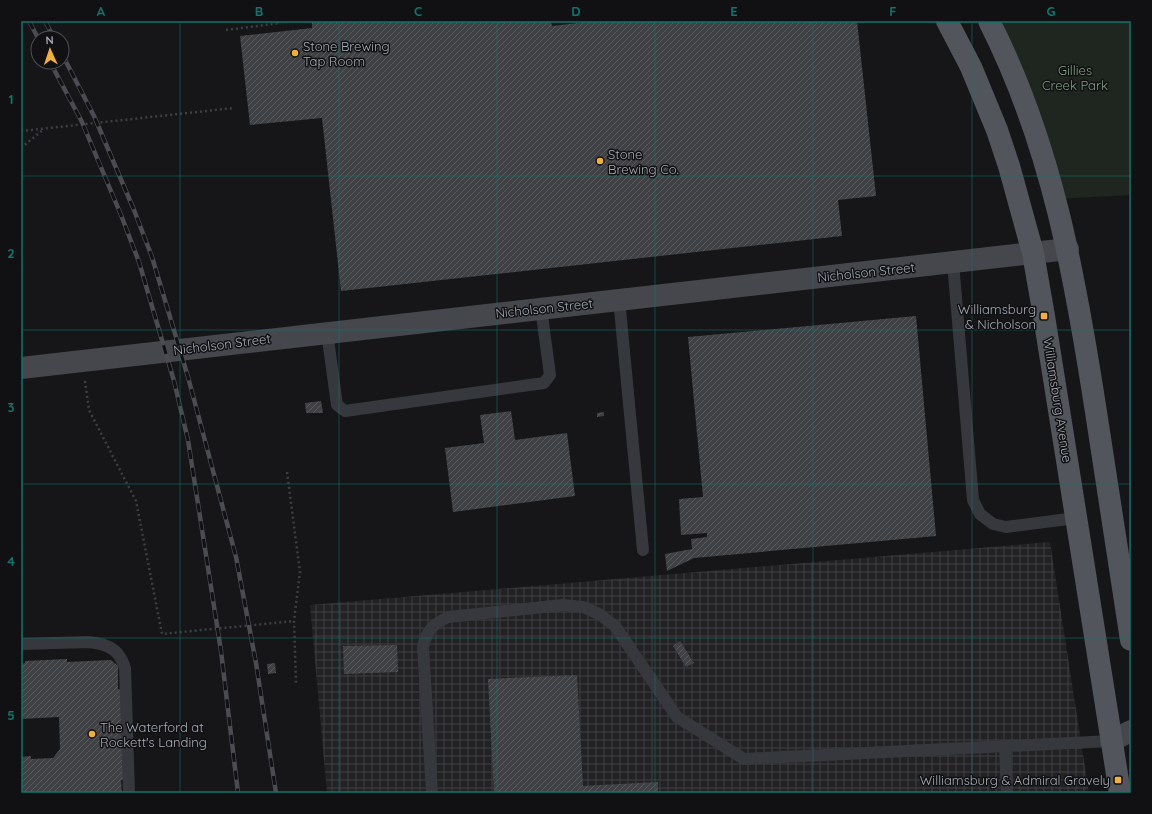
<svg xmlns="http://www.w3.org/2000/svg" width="1152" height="814" viewBox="0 0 1152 814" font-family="Quicksand,sans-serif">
<defs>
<pattern id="industrial-grid" width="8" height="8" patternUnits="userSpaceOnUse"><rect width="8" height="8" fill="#222225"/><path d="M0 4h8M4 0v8" fill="none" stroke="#3f3f43"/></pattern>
<pattern id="building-hatch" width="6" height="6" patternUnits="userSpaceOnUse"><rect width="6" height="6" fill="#404145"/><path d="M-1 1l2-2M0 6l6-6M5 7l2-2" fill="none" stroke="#595a5e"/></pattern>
</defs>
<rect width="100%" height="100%" fill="#161618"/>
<path fill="url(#industrial-grid)" d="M 1050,542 L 1089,793 L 327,793 L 310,605 Z"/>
<path fill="#1e261f" d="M 989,21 L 1131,21 L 1131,195 L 1056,199 Z"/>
<path fill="url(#building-hatch)" d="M 312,21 L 382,21 L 382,23 L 397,21 L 551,21 L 552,26 L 594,21 L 857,21 L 876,196 L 838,200 L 842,236 L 341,291 L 322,118 L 250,125 L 240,36 L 312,28 Z
M 916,316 L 936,536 L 694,558 L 667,571 L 665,554 L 692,549 L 691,539 L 707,537 L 707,533 L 681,535 L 679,499 L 703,497 L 688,337 Z
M 321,401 L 323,413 L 306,413 L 305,403 Z
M 511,411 L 515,440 L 567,433 L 575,496 L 453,512 L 445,448 L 484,443 L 480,415 Z
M 604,412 L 604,416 L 597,417 L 597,413 Z
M 680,641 L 694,663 L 686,667 L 673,646 Z
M 397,645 L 398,672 L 344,674 L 343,646 Z
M 67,659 L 67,662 L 111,660 L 118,666 L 118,689 L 121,689 L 126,780 L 121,780 L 122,793 L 21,793 L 21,757 L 31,756 L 31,759 L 53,758 L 60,749 L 59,717 L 21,719 L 21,664 L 25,663 L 25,661 Z
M 275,663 L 276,673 L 268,674 L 267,664 Z
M 577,675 L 583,786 L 658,782 L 658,793 L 494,793 L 488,679 Z"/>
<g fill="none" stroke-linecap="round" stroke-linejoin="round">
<path stroke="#3d3f44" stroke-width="2.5" stroke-dasharray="2 3" stroke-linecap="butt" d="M 226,30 L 280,23 L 278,21
M 21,131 L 234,108
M 21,148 L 44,129
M 85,381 L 89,410 L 136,501 L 162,634 L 294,621
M 287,472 L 300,572 L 294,621 L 296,683"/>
<path stroke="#37383d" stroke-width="12" d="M 953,262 L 973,500 L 980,514 L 993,524 L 1006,527 L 1076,518
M 619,299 L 643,550
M 327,332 L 337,405 L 345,411 L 544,383 L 550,375 L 541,308
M 21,644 L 89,642 C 108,644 119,649 125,668 L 129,793
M 1005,746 L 1007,793
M 432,793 L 423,647 C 427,630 432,625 448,617 L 563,605 L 583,607 L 599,614 L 615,626 L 677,717 L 744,759 L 1111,741"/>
<path stroke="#45474d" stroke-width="22" d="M 21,368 L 1068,249
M 1111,741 L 1131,731"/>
<path stroke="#53555c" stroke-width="22" d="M 947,21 L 971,67 L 997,130 L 1009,166 L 1033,253 L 1044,316 L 1120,793
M 989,21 C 1052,145 1075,276 1096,412 C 1108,488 1119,564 1131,640"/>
<g stroke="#4a4c52" stroke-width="4.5">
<path id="rail" d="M 29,21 L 38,38
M 45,21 L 54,38
M 62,54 L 94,116 L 134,210 L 152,257 L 188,377 L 236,557 L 256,663 L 276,793
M 50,62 L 82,122 L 121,215 L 139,262 L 174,381 L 188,440 L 221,651 L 238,793"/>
</g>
<use href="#rail" stroke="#111113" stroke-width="3" stroke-dasharray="9" stroke-linecap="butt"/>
</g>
<path fill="none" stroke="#0f766e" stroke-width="1" stroke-opacity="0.55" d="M 180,21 L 180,793M 339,21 L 339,793M 497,21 L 497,793M 655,21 L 655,793M 813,21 L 813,793M 972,21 L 972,793M 21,176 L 1131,176M 21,330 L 1131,330M 21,484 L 1131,484M 21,638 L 1131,638"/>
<g fill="#f2b134" stroke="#111113" stroke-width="1.5">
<circle cx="295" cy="53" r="4"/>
<circle cx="600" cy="161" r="4"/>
<rect x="1040" y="312" width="8" height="8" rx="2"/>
<circle cx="92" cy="734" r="4"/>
<rect x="1114" y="776" width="8" height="8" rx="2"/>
</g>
<g text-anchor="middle" stroke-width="3" stroke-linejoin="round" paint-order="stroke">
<g font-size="13" fill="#a8adb8" stroke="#111113" text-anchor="start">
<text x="303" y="51">Stone Brewing<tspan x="303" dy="15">Tap Room</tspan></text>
<text x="608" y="159">Stone<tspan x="608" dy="15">Brewing Co.</tspan></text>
<text x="1036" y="314" text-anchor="end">Williamsburg<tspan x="1036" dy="15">&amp; Nicholson</tspan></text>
<text x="100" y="732">The Waterford at<tspan x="100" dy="15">Rockett's Landing</tspan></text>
<text x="1110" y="785" text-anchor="end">Williamsburg &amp; Admiral Gravely</text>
</g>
<g font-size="13" fill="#7fa381" stroke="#111113">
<text x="1075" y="75">Gillies<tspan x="1075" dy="15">Creek Park</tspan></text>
</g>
<g font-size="13" fill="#a8adb8" stroke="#111113">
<text transform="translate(866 272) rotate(-6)" y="5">Nicholson Street</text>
<text transform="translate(544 308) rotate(-6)" y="5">Nicholson Street</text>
<text transform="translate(222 344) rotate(-7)" y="5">Nicholson Street</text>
<text transform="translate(1058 400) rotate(81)" y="5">Williamsburg Avenue</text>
</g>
</g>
<rect width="1152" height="814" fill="none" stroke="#111113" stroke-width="44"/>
<g transform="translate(50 50) rotate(357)"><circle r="19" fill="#111113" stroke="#4d4f55"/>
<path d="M0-3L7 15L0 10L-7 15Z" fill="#f2b134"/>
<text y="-6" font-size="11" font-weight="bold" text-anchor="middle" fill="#a8adb8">N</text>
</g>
<rect x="22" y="22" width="1108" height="770" fill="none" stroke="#0f766e" stroke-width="1.5"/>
<g font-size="13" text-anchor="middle" font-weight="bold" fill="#0f766e">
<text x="101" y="16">A</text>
<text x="259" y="16">B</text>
<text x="418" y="16">C</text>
<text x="576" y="16">D</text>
<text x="734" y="16">E</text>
<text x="893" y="16">F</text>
<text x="1051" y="16">G</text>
<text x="11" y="104">1</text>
<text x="11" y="258">2</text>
<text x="11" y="412">3</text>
<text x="11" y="566">4</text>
<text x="11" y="720">5</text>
</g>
</svg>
